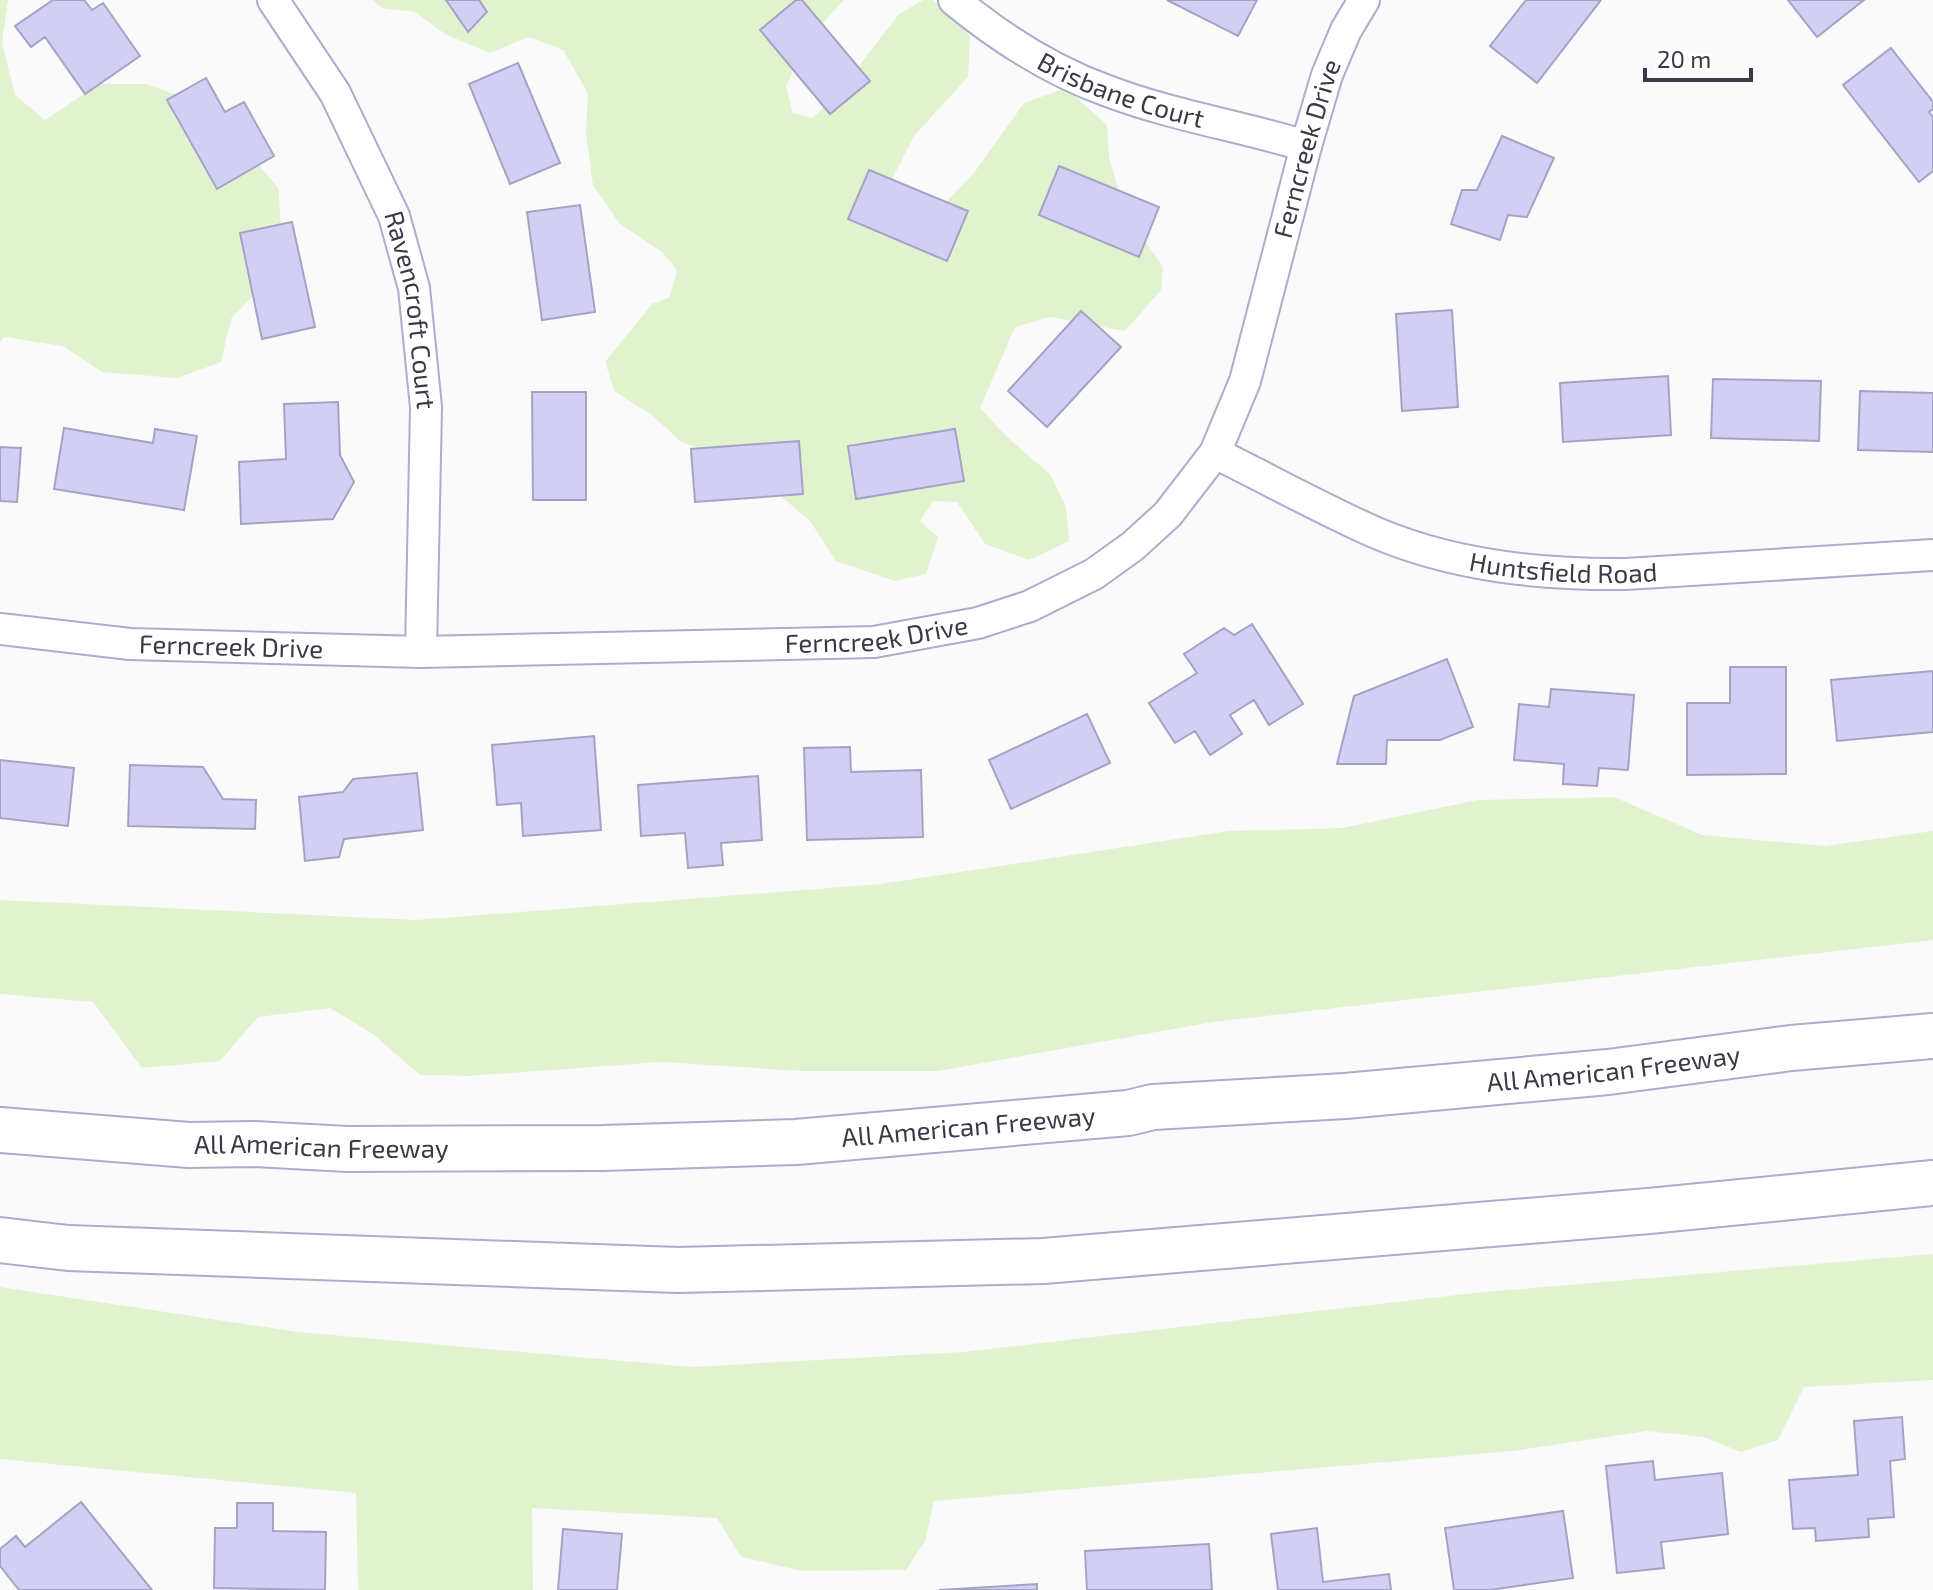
<svg xmlns="http://www.w3.org/2000/svg" width="1933" height="1590" viewBox="0 0 1933 1590" font-family="'Exo 2',sans-serif">
<rect width="100%" height="100%" fill="#fafafa"/>
<path fill="#e0f3ce" d="M 0,0 L 8,0 L 2,43 L 15,95 L 45,120 L 99,84 L 146,84 L 197,102 L 231,132 L 279,189 L 281,243 L 270,278 L 231,319 L 221,362 L 177,378 L 102,372 L 63,346 L 4,337 L 0,342 Z
M 373,0 L 844,0 L 804,43 L 786,87 L 793,113 L 813,118 L 845,84 L 899,14 L 923,0 L 933,0 L 970,36 L 968,77 L 914,136 L 888,187 L 934,214 L 974,173 L 1024,103 L 1066,88 L 1107,125 L 1109,157 L 1125,213 L 1163,267 L 1161,290 L 1125,331 L 1050,317 L 1015,327 L 980,408 L 1006,436 L 1050,474 L 1066,507 L 1069,541 L 1029,560 L 985,544 L 957,502 L 933,501 L 920,521 L 938,537 L 926,574 L 895,581 L 836,561 L 810,521 L 744,465 L 681,442 L 652,415 L 615,392 L 605,362 L 652,304 L 670,297 L 677,270 L 663,253 L 619,223 L 593,185 L 586,134 L 588,93 L 563,50 L 529,37 L 490,53 L 445,34 L 415,12 L 382,8 Z
M 1614,797 L 1702,835 L 1825,846 L 1933,831 L 1933,940 L 1213,1022 L 938,1071 L 802,1071 L 661,1062 L 469,1076 L 420,1075 L 373,1034 L 330,1008 L 258,1017 L 220,1061 L 142,1068 L 93,1002 L 0,994 L 0,900 L 416,920 L 881,884 L 1229,831 L 1342,828 L 1478,800 Z
M 1933,1254 L 1933,1380 L 1804,1387 L 1778,1440 L 1741,1452 L 1704,1437 L 1647,1431 L 1513,1451 L 934,1501 L 925,1541 L 906,1570 L 802,1571 L 741,1557 L 717,1518 L 532,1508 L 533,1590 L 358,1590 L 356,1493 L 0,1459 L 0,1287 L 298,1332 L 691,1367 L 963,1352 L 1474,1293 Z"/>
<path fill="#d1cff3" stroke="#a5a3c5" stroke-width="2" d="M 53,0 L 84,0 L 92,10 L 103,3 L 140,56 L 85,94 L 45,37 L 31,47 L 15,26 Z
M 446,0 L 479,0 L 487,12 L 468,32 Z
M 796,0 L 802,0 L 870,81 L 830,114 L 760,30 Z
M 1167,0 L 1257,0 L 1238,36 Z
M 1526,0 L 1601,0 L 1537,83 L 1490,46 Z
M 1788,0 L 1864,0 L 1817,37 Z
M 1891,48 L 1933,102 L 1933,109 L 1929,112 L 1933,117 L 1933,171 L 1919,182 L 1843,85 Z
M 518,63 L 560,163 L 510,184 L 469,84 Z
M 206,78 L 225,112 L 244,102 L 274,156 L 217,189 L 167,100 Z
M 1502,136 L 1554,158 L 1527,217 L 1508,215 L 1500,240 L 1451,224 L 1462,190 L 1477,190 Z
M 1059,166 L 1159,207 L 1139,257 L 1039,215 Z
M 869,170 L 968,211 L 947,261 L 848,219 Z
M 580,205 L 595,312 L 542,320 L 527,212 Z
M 292,222 L 315,327 L 262,339 L 240,233 Z
M 1452,310 L 1458,407 L 1402,411 L 1396,314 Z
M 1081,311 L 1121,347 L 1047,427 L 1008,391 Z
M 1668,376 L 1671,435 L 1563,442 L 1560,383 Z
M 1713,379 L 1821,381 L 1819,441 L 1711,438 Z
M 1860,391 L 1933,393 L 1933,452 L 1858,450 Z
M 532,392 L 586,392 L 586,500 L 533,500 Z
M 338,402 L 340,455 L 354,482 L 333,519 L 241,524 L 239,462 L 286,459 L 284,404 Z
M 64,428 L 153,443 L 155,429 L 197,436 L 184,510 L 54,489 Z
M 955,429 L 964,481 L 856,499 L 848,446 Z
M 799,441 L 803,494 L 695,502 L 691,449 Z
M 0,447 L 21,448 L 17,502 L 0,501 Z
M 1252,624 L 1303,704 L 1269,725 L 1254,700 L 1230,715 L 1242,734 L 1210,755 L 1195,731 L 1175,743 L 1149,703 L 1197,673 L 1184,654 L 1224,628 L 1234,635 Z
M 1447,659 L 1473,727 L 1440,740 L 1387,740 L 1386,764 L 1337,764 L 1354,696 Z
M 1730,667 L 1786,667 L 1786,774 L 1687,775 L 1687,703 L 1730,703 Z
M 1933,671 L 1933,732 L 1837,741 L 1831,680 Z
M 1551,689 L 1634,695 L 1628,770 L 1599,768 L 1597,786 L 1563,784 L 1564,764 L 1514,760 L 1519,704 L 1549,707 Z
M 1087,714 L 1110,763 L 1011,809 L 989,760 Z
M 594,736 L 601,830 L 523,836 L 521,803 L 497,805 L 492,745 Z
M 850,747 L 851,772 L 921,770 L 923,837 L 807,840 L 804,748 Z
M 0,760 L 74,768 L 68,826 L 0,818 Z
M 130,765 L 203,767 L 223,799 L 256,800 L 255,829 L 128,826 Z
M 417,773 L 423,830 L 344,839 L 339,857 L 305,861 L 299,797 L 343,792 L 353,779 Z
M 758,776 L 762,840 L 721,843 L 723,865 L 688,868 L 685,833 L 641,836 L 638,785 Z
M 1902,1417 L 1905,1459 L 1890,1461 L 1894,1517 L 1868,1519 L 1869,1537 L 1816,1541 L 1815,1528 L 1793,1529 L 1789,1480 L 1858,1475 L 1854,1421 Z
M 1653,1461 L 1655,1480 L 1722,1473 L 1728,1534 L 1661,1542 L 1664,1568 L 1617,1573 L 1606,1466 Z
M 81,1502 L 152,1590 L 19,1590 L 0,1566 L 0,1549 L 16,1536 L 25,1547 Z
M 237,1503 L 273,1503 L 273,1531 L 326,1532 L 325,1590 L 214,1588 L 215,1528 L 237,1528 Z
M 1563,1511 L 1573,1578 L 1490,1590 L 1454,1590 L 1445,1528 Z
M 1317,1528 L 1323,1582 L 1389,1574 L 1391,1590 L 1278,1590 L 1271,1534 Z
M 563,1529 L 622,1534 L 617,1590 L 558,1590 Z
M 1209,1544 L 1212,1590 L 1087,1590 L 1085,1551 Z
M 1037,1584 L 1037,1590 L 939,1590 Z"/>
<g fill="none" stroke-linecap="round" stroke-linejoin="round">
<g stroke="#adabce" stroke-width="34">
<g id="minor">
<path id="s1" d="M 273,0 L 335,93 L 394,216 L 414,288 L 426,407 L 421,652"/>
<path id="s2" d="M 954,0 C 999,37 1050,70 1105,90 C 1170,115 1240,126 1306,146"/>
<path id="s3" d="M 1215,453 C 1268,479 1320,508 1374,532 C 1453,566 1540,575 1626,574 L 1933,555"/>
<path id="s4" d="M 0,629 L 130,644 L 421,652 L 874,642 L 978,623 L 1030,606 L 1094,574 L 1133,546 L 1168,514 L 1215,453 L 1245,381 L 1306,146 L 1327,75 L 1346,30 L 1364,0"/>
</g>
</g>
<g stroke="#adabce" stroke-width="48">
<g id="motorway">
<path id="s5" d="M 0,1130 L 189,1145 L 254,1144 L 347,1149 L 602,1148 L 796,1142 L 1128,1113 L 1153,1107 L 1345,1096 L 1608,1072 L 1791,1048 L 1933,1036"/>
<path d="M 0,1240 L 68,1248 L 678,1270 L 1043,1261 L 1649,1211 L 1933,1183"/>
</g>
</g>
<use href="#minor" stroke="#fff" stroke-width="30"/>
<use href="#motorway" stroke="#fff" stroke-width="44"/>
</g>
<g text-anchor="middle" stroke-width="7" stroke-linejoin="round" paint-order="stroke">
<g font-size="26" fill="#3a3947" stroke="#fff">
<text dy="9" stroke="none"><textPath href="#s2" startOffset="192">Brisbane Court</textPath></text>
<text dy="9" stroke="none"><textPath href="#s4" startOffset="1598">Ferncreek Drive</textPath></text>
<text dy="9" stroke="none"><textPath href="#s1" startOffset="344">Ravencroft Court</textPath></text>
<text dy="9" stroke="none"><textPath href="#s3" startOffset="372">Huntsfield Road</textPath></text>
<text dy="9" stroke="none"><textPath href="#s4" startOffset="878">Ferncreek Drive</textPath></text>
<text dy="9" stroke="none"><textPath href="#s4" startOffset="232">Ferncreek Drive</textPath></text>
<text dy="9" stroke="none"><textPath href="#s5" startOffset="1618">All American Freeway</textPath></text>
<text dy="9" stroke="none"><textPath href="#s5" startOffset="970">All American Freeway</textPath></text>
<text dy="9" stroke="none"><textPath href="#s5" startOffset="322">All American Freeway</textPath></text>
</g>
</g>
<path d="M1645 68v12h106v-12" fill="none" stroke="#3a3947" stroke-width="4"/>
<text x="1657" y="68" font-size="24" fill="#3a3947" stroke="#ffffff" stroke-width="6" paint-order="stroke">20 m</text>
</svg>
